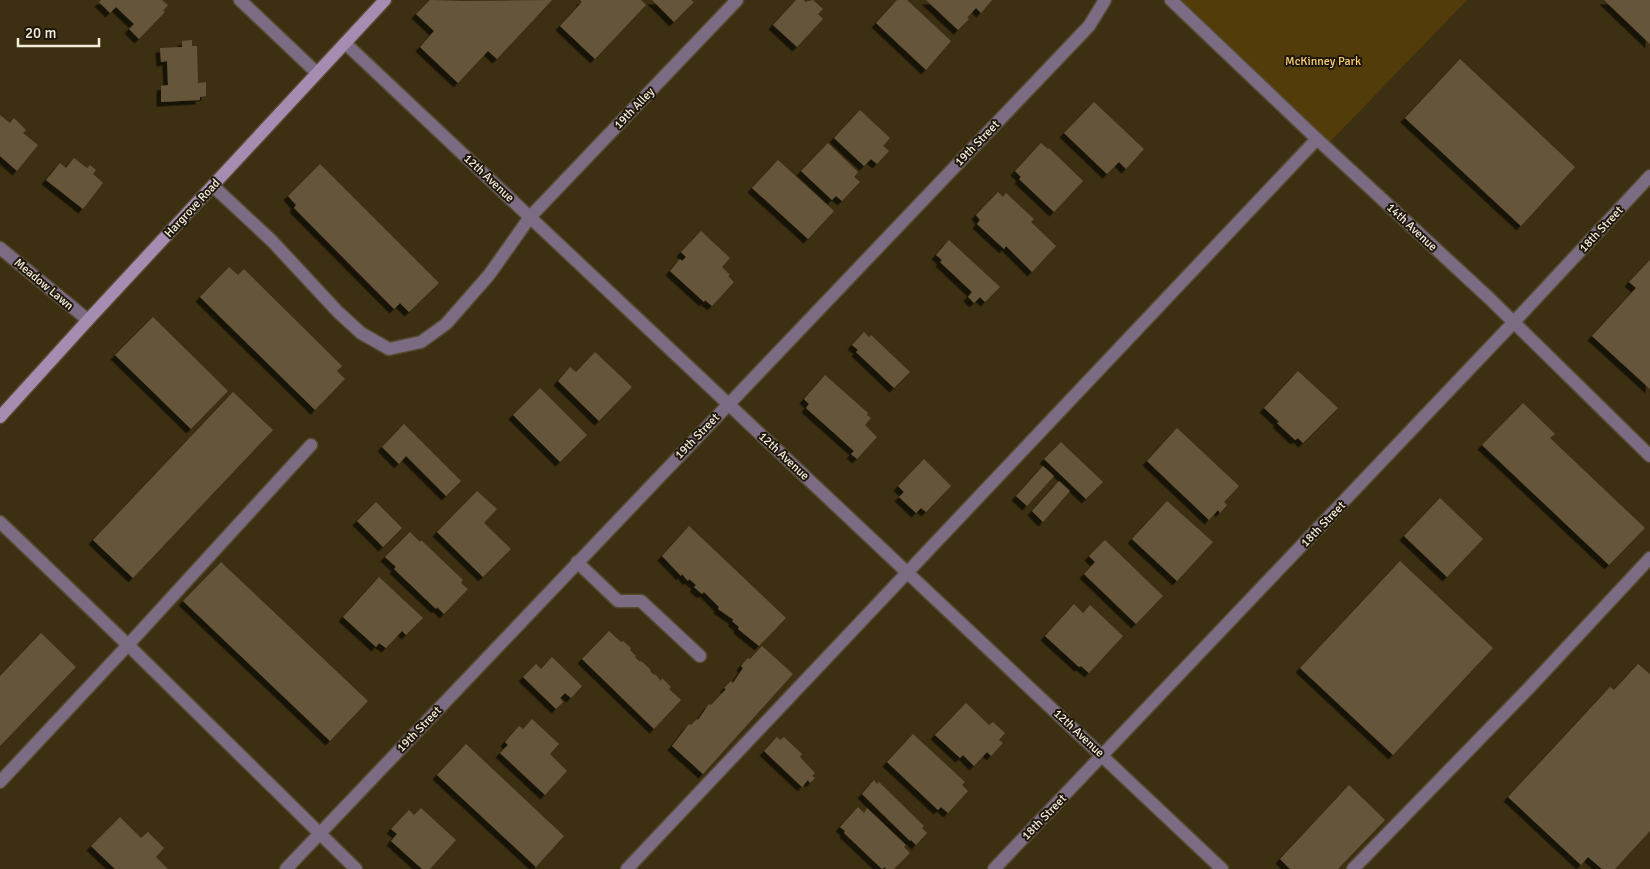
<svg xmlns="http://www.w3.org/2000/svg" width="1650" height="869" viewBox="0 0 1650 869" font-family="Signika,sans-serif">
<defs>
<filter id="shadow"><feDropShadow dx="-4.5" dy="4.5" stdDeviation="0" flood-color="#0009"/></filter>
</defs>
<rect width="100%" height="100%" fill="#3c2f12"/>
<path fill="#523d0a" d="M 1171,0 L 1467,0 L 1325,147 Z"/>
<path fill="#65573a" filter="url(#shadow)" d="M 101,0 L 162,0 L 168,5 L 163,11 L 165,12 L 139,39 L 129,29 L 134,24 L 116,7 L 110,13 L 99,2 Z
M 430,0 L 464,1 L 552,0 L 497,59 L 488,51 L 458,83 L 420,47 L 434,31 L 416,14 Z
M 580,0 L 641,0 L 646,5 L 595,59 L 560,26 L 582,2 Z
M 652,0 L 691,0 L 694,2 L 674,22 Z
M 796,0 L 804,0 L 805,2 L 813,0 L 823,9 L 818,14 L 823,19 L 797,47 L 773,25 Z
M 897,0 L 907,0 L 951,41 L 926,70 L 876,23 Z
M 926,0 L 992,0 L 981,13 L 976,8 L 967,18 L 969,19 L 958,30 Z
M 1604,0 L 1650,0 L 1650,44 Z
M 192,40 L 192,46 L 197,46 L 198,83 L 206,82 L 206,96 L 200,97 L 200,100 L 161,102 L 161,86 L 168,85 L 167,61 L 161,62 L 160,48 L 182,47 L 182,41 Z
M 1460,59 L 1575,167 L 1521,226 L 1405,118 Z
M 1094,102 L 1144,149 L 1126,169 L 1119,162 L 1107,174 L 1064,133 Z
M 860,110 L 890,138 L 883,146 L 889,151 L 877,164 L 871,159 L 864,166 L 834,138 Z
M 0,115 L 10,123 L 14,118 L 26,130 L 23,133 L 38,145 L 17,171 L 0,156 Z
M 828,143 L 858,172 L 854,177 L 860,182 L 842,201 L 836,196 L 832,200 L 801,171 Z
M 1041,143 L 1048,149 L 1049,148 L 1083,181 L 1054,212 L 1019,179 L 1021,177 L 1015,171 Z
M 74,158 L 87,168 L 90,165 L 96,170 L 93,174 L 103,183 L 83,209 L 46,180 L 60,163 L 66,168 Z
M 778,160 L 834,211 L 808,239 L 752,188 Z
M 320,164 L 439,283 L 409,312 L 400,303 L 394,309 L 294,208 L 296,205 L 288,196 Z
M 998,192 L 1003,197 L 1006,193 L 1034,219 L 1031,222 L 1056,246 L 1032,272 L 1006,246 L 1004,249 L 977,224 L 980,220 L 976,215 Z
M 701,231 L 730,258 L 722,267 L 730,275 L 728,276 L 734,282 L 712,306 L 705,300 L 704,302 L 670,271 L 680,259 L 682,261 L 686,257 L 681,252 Z
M 949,240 L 1000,287 L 985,302 L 980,297 L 974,303 L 968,297 L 972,292 L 940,262 L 942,260 L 936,255 Z
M 1650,260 L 1650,389 L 1592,336 L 1636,288 L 1629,282 Z
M 229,267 L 238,275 L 244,269 L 342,366 L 337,371 L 345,379 L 315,410 L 200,297 Z
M 153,317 L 228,391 L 191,429 L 115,355 Z
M 864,332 L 869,337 L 871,335 L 910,372 L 894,388 L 856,352 L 858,350 L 852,345 Z
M 595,352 L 632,387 L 599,421 L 558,381 L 570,367 L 576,372 Z
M 1298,371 L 1338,408 L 1303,443 L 1298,438 L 1295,440 L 1277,423 L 1279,422 L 1264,408 Z
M 825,375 L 868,413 L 867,415 L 871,418 L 865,425 L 877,437 L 857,459 L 851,454 L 854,451 L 806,408 L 809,404 L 804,399 Z
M 540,388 L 587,435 L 560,462 L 513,415 Z
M 233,392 L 273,430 L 133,578 L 93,540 Z
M 1523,403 L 1555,434 L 1550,438 L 1645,528 L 1609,565 L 1482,445 Z
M 404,424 L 461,481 L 446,496 L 406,456 L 399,464 L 382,447 Z
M 1177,428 L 1239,486 L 1224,502 L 1227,505 L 1220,513 L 1218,510 L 1209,520 L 1147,461 Z
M 1061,442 L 1103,482 L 1086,499 L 1044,459 Z
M 924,459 L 951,486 L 926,512 L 921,508 L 916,513 L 899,497 L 904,492 L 898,486 Z
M 1043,466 L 1054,476 L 1027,506 L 1016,496 Z
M 1059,481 L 1070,491 L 1043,522 L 1032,511 Z
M 477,491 L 497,509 L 484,523 L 511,549 L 483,577 L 437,532 Z
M 1440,498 L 1483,539 L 1447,577 L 1404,536 Z
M 1167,501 L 1213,542 L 1177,581 L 1132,539 Z
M 376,502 L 402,528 L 383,547 L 357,521 Z
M 689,526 L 786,618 L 759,646 L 738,629 L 739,627 L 732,621 L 734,620 L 718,609 L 719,607 L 704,592 L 702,594 L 694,587 L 696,585 L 689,579 L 688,581 L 682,574 L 681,576 L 662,556 Z
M 410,532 L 420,542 L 421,540 L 463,580 L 461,583 L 468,589 L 444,614 L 437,607 L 436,609 L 394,569 L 396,567 L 385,557 Z
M 1105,540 L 1163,596 L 1136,624 L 1084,574 L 1095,562 L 1089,556 Z
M 1400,561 L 1493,648 L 1393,755 L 1300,668 Z
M 221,562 L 368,701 L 330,741 L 183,601 Z
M 379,577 L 423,618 L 406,635 L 402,631 L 386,648 L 379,643 L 376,647 L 343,617 Z
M 1074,604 L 1083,613 L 1090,605 L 1123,636 L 1089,673 L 1081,666 L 1079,667 L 1045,636 Z
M 609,631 L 621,642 L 623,641 L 631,648 L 630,650 L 636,656 L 635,657 L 640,662 L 641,661 L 651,670 L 650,671 L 654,675 L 655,674 L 661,681 L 662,678 L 671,687 L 669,689 L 681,700 L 654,729 L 582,659 Z
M 41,633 L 76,667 L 0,746 L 0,676 Z
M 762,646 L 793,674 L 703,774 L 672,746 L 689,724 L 691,725 L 697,719 L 698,720 L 709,704 L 711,705 L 726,689 L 724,688 L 731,681 L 733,683 L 743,668 L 741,666 L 748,658 L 750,659 Z
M 552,657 L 582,686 L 571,698 L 565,693 L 560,698 L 563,702 L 556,709 L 523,677 L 536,664 L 541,669 Z
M 1638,664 L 1650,674 L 1650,831 L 1615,869 L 1602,869 L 1588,857 L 1581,865 L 1508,797 L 1610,687 L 1614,690 Z
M 966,703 L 989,725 L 993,722 L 1005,733 L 999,740 L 1003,743 L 991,756 L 987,752 L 974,766 L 963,755 L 960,758 L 935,735 Z
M 532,719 L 559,744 L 550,754 L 567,771 L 545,795 L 500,753 L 508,745 L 505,742 L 519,726 L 523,729 Z
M 913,734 L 965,782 L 962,785 L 968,791 L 948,813 L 941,807 L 938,810 L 887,762 Z
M 777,737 L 780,740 L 784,737 L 802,754 L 800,757 L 815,773 L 812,776 L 815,778 L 810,783 L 808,780 L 802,787 L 764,751 Z
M 466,744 L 564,836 L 536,867 L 437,775 Z
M 874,780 L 877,784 L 879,782 L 924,826 L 922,828 L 927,833 L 916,845 L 911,840 L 910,841 L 862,794 Z
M 1349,785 L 1385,820 L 1338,869 L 1290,869 L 1280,859 Z
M 858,807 L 864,813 L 867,808 L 906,845 L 904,847 L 910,853 L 894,869 L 886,869 L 885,867 L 882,869 L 844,833 L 845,831 L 840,827 Z
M 421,808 L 456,840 L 430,869 L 422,869 L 391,841 L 397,834 L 391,829 L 409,810 L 414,815 Z
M 120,817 L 141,838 L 148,832 L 164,848 L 156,857 L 168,869 L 115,869 L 91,846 Z"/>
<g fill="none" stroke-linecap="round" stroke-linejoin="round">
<g stroke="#564a2e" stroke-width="15">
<path id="lane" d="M 213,186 L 272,241 L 338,312 L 361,333 L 389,349 L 421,342 L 446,324 L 489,275 L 530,217 L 737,0
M 577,562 L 618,601 L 641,601 L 700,656
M 0,782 L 128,645 L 311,445
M 627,869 L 1317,139
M 1353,869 L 1529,688 L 1650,558"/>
</g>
<g stroke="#564a2e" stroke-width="15">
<path id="street" d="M 240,0 L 317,73
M 1171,0 L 1317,139 L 1489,298 L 1650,456
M 345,43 L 1222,869
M 0,248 L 88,320
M 0,522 L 128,645 L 356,869
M 286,869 L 1089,26 L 1105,0
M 994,869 L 1514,322 L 1650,176"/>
</g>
<g stroke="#564a2e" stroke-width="15">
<path id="secondary" d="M 0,417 L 88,320 L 385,0"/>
</g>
<use href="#lane" stroke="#7b6c84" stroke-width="12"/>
<use href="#street" stroke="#7b6c84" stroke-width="12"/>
<use href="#secondary" stroke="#a58db2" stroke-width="12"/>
</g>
<g text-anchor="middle" stroke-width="4" stroke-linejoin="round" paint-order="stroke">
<g font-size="12" fill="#facf75" stroke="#1e180c">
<text x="1323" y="65">McKinney Park</text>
</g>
<g font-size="12" fill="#f5eddc" stroke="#1e180c">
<text transform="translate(634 108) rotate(-46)" y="4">19th Alley</text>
<text transform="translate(977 143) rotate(-46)" y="4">19th Street</text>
<text transform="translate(489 178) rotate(43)" y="4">12th Avenue</text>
<text transform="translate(192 208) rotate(-47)" y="4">Hargrove Road</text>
<text transform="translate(1412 227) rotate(43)" y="4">14th Avenue</text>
<text transform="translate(1601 229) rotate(-47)" y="4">18th Street</text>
<text transform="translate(44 284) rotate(40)" y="4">Meadow Lawn</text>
<text transform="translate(697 436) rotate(-46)" y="4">19th Street</text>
<text transform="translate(784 456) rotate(43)" y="4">12th Avenue</text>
<text transform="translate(1323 524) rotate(-46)" y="4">18th Street</text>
<text transform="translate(419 729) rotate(-46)" y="4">19th Street</text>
<text transform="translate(1079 733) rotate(43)" y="4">12th Avenue</text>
<text transform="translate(1044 817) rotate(-46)" y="4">18th Street</text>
</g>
</g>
<path d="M18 38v8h81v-8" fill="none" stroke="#f5eddc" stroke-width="2.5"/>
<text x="25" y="38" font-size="15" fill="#f5eddc" stroke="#1e180c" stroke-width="4" paint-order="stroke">20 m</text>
</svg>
